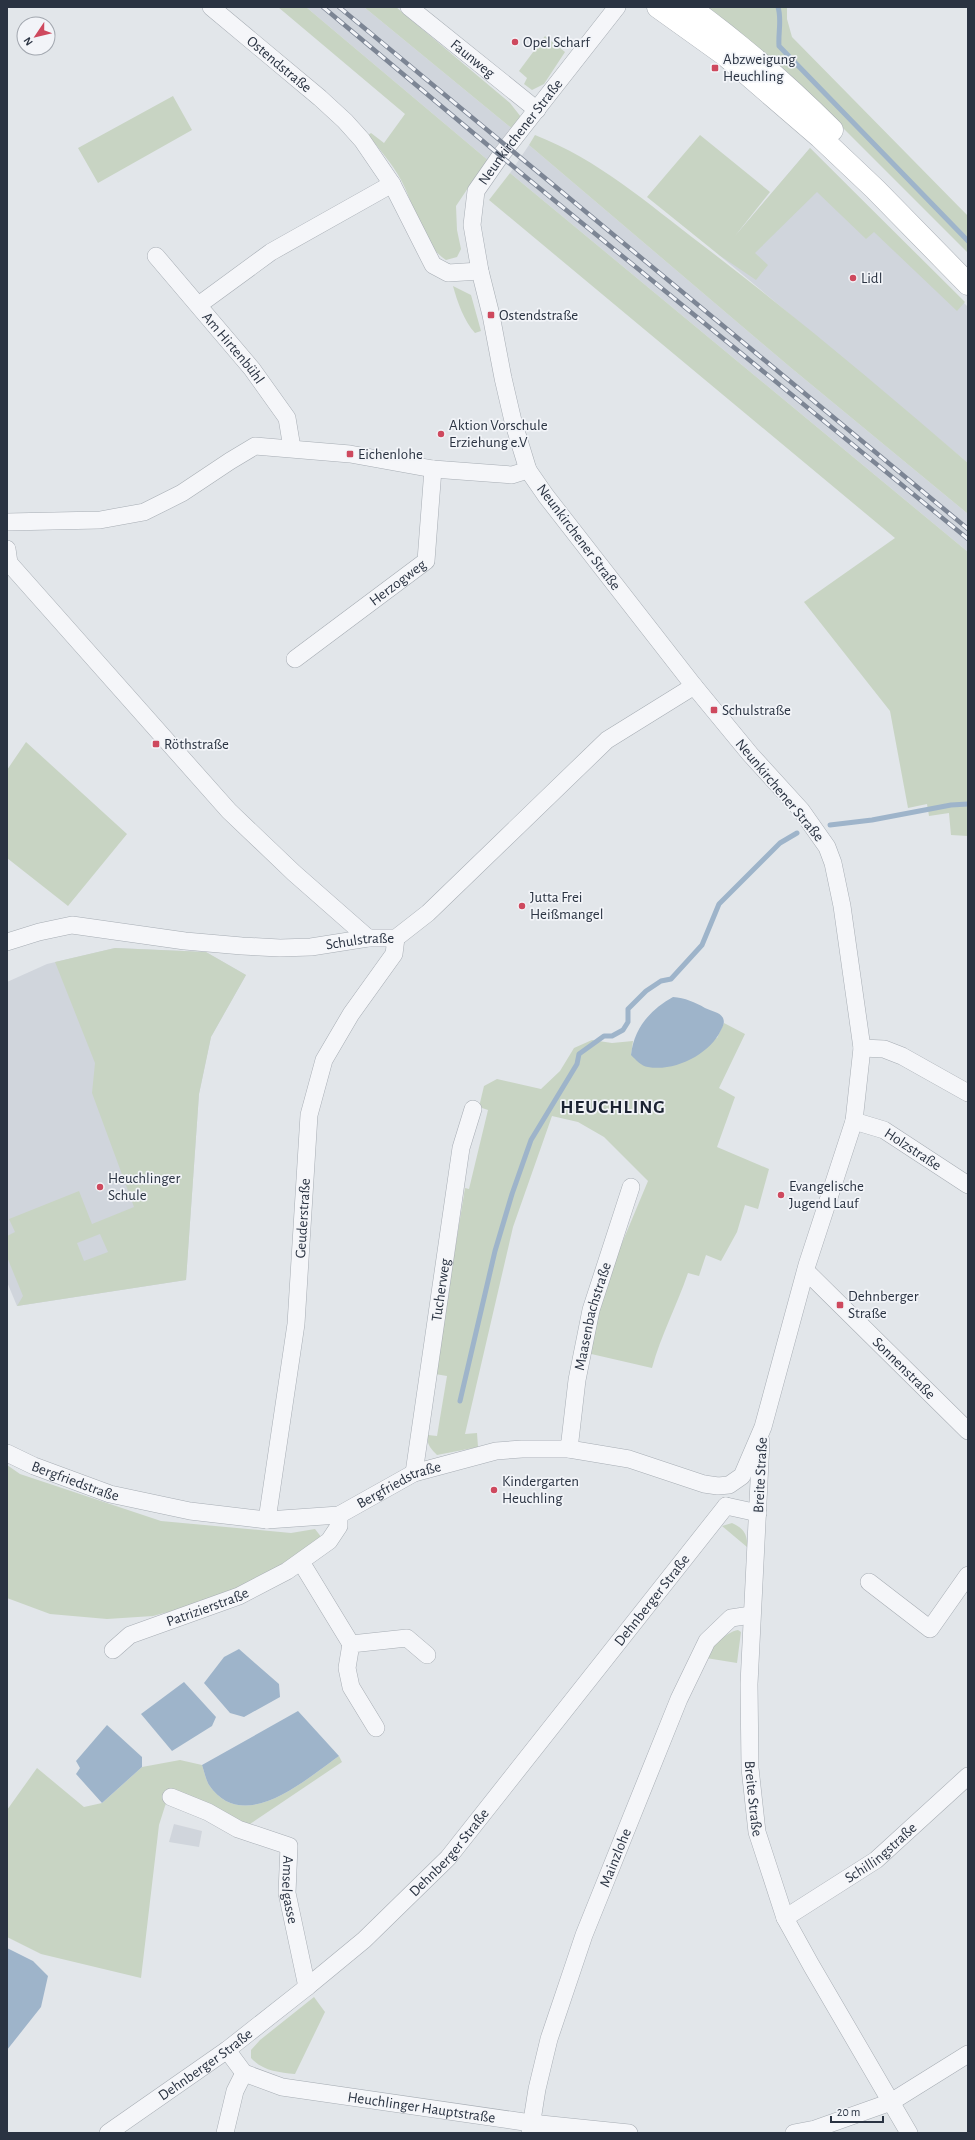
<svg xmlns="http://www.w3.org/2000/svg" width="975" height="2140" viewBox="0 0 975 2140" font-family="'Alegreya Sans',sans-serif">
<rect width="100%" height="100%" fill="#e2e6ea"/>
<path fill="#d0d5dc" d="M 306,7 L 364,7 L 515,131 L 489,161 Z
M 529,145 L 790,367 L 968,514 L 968,552 L 510,173 Z
M 810,148 L 968,307 L 968,463 L 719,255 Z
M 115,948 L 206,952 L 246,975 L 211,1037 L 199,1094 L 186,1280 L 17,1306 L 7,1282 L 7,982 L 47,964 Z
M 174,1824 L 202,1831 L 199,1847 L 169,1842 Z"/>
<path fill="#c8d4c3" fill-rule="evenodd" d="M 278,7 L 306,7 L 489,161 L 470,185 L 456,206 L 457,230 L 461,249 L 457,257 L 446,260 C 424,247 413,202 401,180 C 392,163 379,149 368,135 L 371,133 L 384,143 L 405,114 Z
M 364,7 L 396,7 L 510,103 L 521,117 L 515,131 Z
M 704,7 L 787,7 L 787,19 L 792,37 L 968,216 L 968,253 L 783,68 Z
M 545,36 L 565,52 L 544,84 L 532,90 L 524,84 L 527,78 L 519,71 Z
M 173,96 L 192,130 L 98,183 L 78,148 Z
M 535,135 C 599,160 647,203 701,244 C 793,314 881,388 968,463 L 968,514 L 790,367 L 529,145 Z
M 700,135 L 770,192 L 735,236 L 810,148 L 965,302 L 957,311 L 874,232 L 866,239 L 817,192 L 755,253 L 768,265 L 756,280 L 719,255 L 647,197 Z
M 510,173 L 968,552 L 968,836 L 951,835 L 949,813 L 929,816 L 927,804 L 908,808 L 890,711 L 804,602 L 895,538 L 489,200 Z
M 453,286 L 471,295 L 481,331 L 475,333 C 464,321 457,301 453,286 Z
M 26,742 L 127,834 L 68,906 L 7,858 L 7,770 Z
M 115,948 L 206,952 L 246,975 L 211,1037 L 199,1094 L 186,1280 L 17,1306 L 23,1296 L 7,1257 L 7,1236 L 15,1232 L 9,1219 L 79,1191 L 92,1224 L 134,1207 L 92,1093 L 95,1063 L 55,962 ZM 100,1234 L 108,1252 L 84,1261 L 77,1243 Z
M 724,1023 L 745,1034 L 719,1088 L 735,1097 L 717,1147 L 769,1169 L 758,1209 L 745,1205 L 737,1232 L 721,1261 L 706,1255 L 699,1276 L 688,1273 C 677,1305 661,1335 652,1368 L 587,1353 L 604,1286 L 648,1181 L 604,1137 L 578,1122 L 552,1116 L 513,1227 L 465,1434 L 477,1433 L 478,1447 L 437,1455 C 431,1449 426,1444 428,1435 L 437,1436 L 447,1376 L 435,1374 L 465,1188 L 469,1189 L 488,1110 L 479,1107 L 484,1086 L 497,1079 L 541,1089 L 560,1071 L 574,1048 L 592,1040 L 612,1043 L 633,1041 L 631,1055 L 717,1038 Z
M 7,1465 L 20,1474 L 161,1521 L 291,1533 L 315,1529 L 322,1538 L 263,1578 L 212,1600 L 153,1616 L 107,1619 L 50,1614 L 7,1598 Z
M 732,1523 C 743,1528 748,1534 747,1547 L 722,1526 Z
M 738,1630 L 741,1632 L 737,1663 L 706,1658 C 711,1647 726,1632 738,1630 Z
M 339,1756 L 342,1762 L 247,1826 L 173,1789 L 165,1806 L 159,1825 L 141,1978 L 41,1954 L 7,1937 L 7,1810 L 37,1768 L 84,1807 L 102,1803 L 142,1767 L 180,1760 L 202,1765 C 204,1771 206,1780 209,1785 C 244,1836 306,1779 339,1756 Z
M 314,1997 L 325,2012 L 295,2074 C 278,2072 263,2071 251,2058 L 251,2050 L 260,2040 Z"/>
<path fill="#9eb4ca" d="M 673,997 C 685,998 695,1002 705,1008 C 711,1011 720,1012 723,1018 C 725,1023 723,1026 721,1030 C 710,1054 675,1072 648,1067 C 641,1066 636,1060 631,1055 C 634,1028 650,1010 673,997 Z
M 239,1649 L 279,1684 L 280,1697 L 244,1717 L 230,1713 L 204,1683 L 224,1657 Z
M 184,1682 L 216,1717 L 212,1726 L 172,1751 L 141,1714 Z
M 298,1711 L 339,1756 C 306,1779 244,1836 209,1785 C 206,1780 204,1771 202,1765 Z
M 107,1725 L 142,1757 L 142,1767 L 102,1803 L 76,1774 L 80,1768 L 76,1761 Z
M 7,1948 L 33,1961 L 48,1976 L 41,2007 L 7,2050 Z"/>
<g fill="none" stroke-linecap="round" stroke-linejoin="round">
<path stroke="#9eb4ca" stroke-width="5" d="M 778,7 C 782,19 778,33 779,46 L 968,241
M 830,825 L 872,820 L 951,805 L 968,804
M 460,1401 L 495,1251 L 512,1194 L 531,1140 L 577,1064 L 579,1054 L 604,1036 L 612,1036 L 623,1030 L 628,1022 L 628,1009 L 646,991 L 661,981 L 671,979 L 702,945 L 719,904 L 780,843 L 797,833"/>
<g stroke="#a7adb4" stroke-width="18">
<g id="minor">
<path id="s1" d="M 211,7 L 320,98 L 345,121 L 362,140 L 392,184 L 433,265 L 448,273 L 480,271"/>
<path id="s2" d="M 409,7 L 537,110"/>
<path id="s3" d="M 156,256 L 252,369 L 287,418 L 292,448"/>
<path d="M 200,304 L 271,252 L 392,184"/>
<path d="M 7,522 L 100,520 L 144,512 L 182,493 L 230,461 L 255,446 L 350,454 L 433,469 L 512,475 L 528,470"/>
<path d="M 7,549 L 9,563 L 229,811 L 294,873 L 368,938"/>
<path id="s4" d="M 295,659 L 426,561 L 433,469"/>
<path id="s5" d="M 7,942 L 39,932 L 72,925 L 185,941 L 242,946 L 280,948 L 311,947 L 368,938 L 396,938 L 428,913 L 607,740 L 694,686"/>
<path d="M 862,1048 L 884,1049 L 902,1056 L 968,1093"/>
<path id="s6" d="M 854,1121 L 884,1130 L 968,1185"/>
<path id="s7" d="M 806,1271 L 968,1431"/>
<path id="s8" d="M 761,1441 L 749,1684 L 750,1768 L 757,1832 L 785,1918 L 811,1965 L 909,2133"/>
<path id="s9" d="M 569,1449 L 577,1380 L 591,1310 L 631,1187"/>
<path id="s10" d="M 7,1453 L 34,1466 L 110,1494 L 190,1511 L 267,1520 L 339,1515 L 414,1473 L 496,1451 L 522,1449 L 569,1449 L 629,1459 L 704,1484 L 718,1486 L 729,1485 L 742,1476 L 763,1427 L 807,1265 L 854,1121 L 862,1048 L 842,906 L 833,863 L 827,847 L 801,810 L 750,754 L 694,686 L 546,496 L 528,470 L 513,421 L 503,378 L 491,315 L 480,271 L 472,225 L 476,191 L 501,155 L 617,7"/>
<path id="s11" d="M 414,1473 L 461,1148 L 473,1109"/>
<path d="M 726,1506 L 758,1513"/>
<path id="s12" d="M 267,1520 L 296,1324 L 309,1115 L 324,1060 L 351,1014 L 394,954 L 396,938"/>
<path d="M 301,1562 L 351,1644"/>
<path d="M 869,1582 L 930,1629 L 968,1575"/>
<path id="s13" d="M 113,1650 L 130,1635 L 239,1596 L 287,1571 L 329,1541 L 339,1526 L 339,1515"/>
<path d="M 376,1728 L 351,1687 L 347,1668 L 351,1644 L 407,1638 L 427,1655"/>
<path id="s14" d="M 171,1797 L 208,1812 L 238,1829 L 289,1846 L 287,1893 L 307,1987"/>
<path id="s15" d="M 785,1918 L 876,1860 L 968,1776"/>
<path id="s16" d="M 227,2050 L 244,2073 L 282,2087 L 531,2123 L 629,2133"/>
<path id="s17" d="M 108,2133 L 227,2050 L 307,1987 L 364,1940 L 448,1858 L 726,1506"/>
<path d="M 225,2133 L 235,2091 L 244,2073"/>
<path id="s18" d="M 530,2133 L 537,2089 L 549,2039 L 584,1935 L 679,1699 L 707,1641 L 731,1618 L 751,1615"/>
<path d="M 794,2133 L 815,2129 L 891,2102 L 968,2054"/>
</g>
</g>
<g stroke="#a7adb4" stroke-width="23">
<path id="secondary" d="M 658,7 L 725,55 L 820,137 L 875,189 L 968,284
M 689,7 C 740,44 787,85 832,130"/>
</g>
<use href="#minor" stroke="#f5f6f9" stroke-width="17"/>
<use href="#secondary" stroke="#fff" stroke-width="22"/>
<g stroke="#7c8594" stroke-width="4.5">
<path id="rail" d="M 323,7 L 527,178 L 968,539
M 339,7 L 968,529"/>
</g>
<use href="#rail" stroke="#f2f4f8" stroke-width="3" stroke-dasharray="9" stroke-linecap="butt"/>
</g>
<g fill="#ce495e" stroke="#f2f4f8" stroke-width="1.5">
<circle cx="515" cy="42" r="4"/>
<rect x="711" y="64" width="8" height="8" rx="2"/>
<circle cx="853" cy="278" r="4"/>
<rect x="487" y="311" width="8" height="8" rx="2"/>
<circle cx="441" cy="434" r="4"/>
<rect x="346" y="450" width="8" height="8" rx="2"/>
<rect x="710" y="706" width="8" height="8" rx="2"/>
<rect x="152" y="740" width="8" height="8" rx="2"/>
<circle cx="522" cy="906" r="4"/>
<circle cx="100" cy="1187" r="4"/>
<circle cx="781" cy="1195" r="4"/>
<rect x="836" y="1301" width="8" height="8" rx="2"/>
<circle cx="494" cy="1490" r="4"/>
</g>
<g text-anchor="middle" stroke-width="3.5" stroke-linejoin="round" paint-order="stroke">
<g font-size="15" fill="#2a3342" stroke="#f2f4f8" text-anchor="start">
<text x="523" y="47">Opel Scharf</text>
<text x="723" y="64">Abzweigung<tspan x="723" dy="17">Heuchling</tspan></text>
<text x="861" y="283">Lidl</text>
<text x="499" y="320">Ostendstraße</text>
<text x="449" y="430">Aktion Vorschule<tspan x="449" dy="17">Erziehung e.V</tspan></text>
<text x="358" y="459">Eichenlohe</text>
<text x="722" y="715">Schulstraße</text>
<text x="164" y="749">Röthstraße</text>
<text x="530" y="902">Jutta Frei<tspan x="530" dy="17">Heißmangel</tspan></text>
<text x="108" y="1183">Heuchlinger<tspan x="108" dy="17">Schule</tspan></text>
<text x="789" y="1191">Evangelische<tspan x="789" dy="17">Jugend Lauf</tspan></text>
<text x="848" y="1301">Dehnberger<tspan x="848" dy="17">Straße</tspan></text>
<text x="502" y="1486">Kindergarten<tspan x="502" dy="17">Heuchling</tspan></text>
</g>
<g font-size="15" fill="#2a3342" stroke="#f2f4f8">
<text dy="5" stroke="none"><textPath href="#s2" startOffset="82">Faunweg</textPath></text>
<text dy="5" stroke="none"><textPath href="#s1" startOffset="89">Ostendstraße</textPath></text>
<text dy="5" stroke="none"><textPath href="#s10" startOffset="2259">Neunkirchener Straße</textPath></text>
<text dy="5" stroke="none"><textPath href="#s3" startOffset="120">Am Hirtenbühl</textPath></text>
<text transform="translate(579 537) rotate(53)" y="5">Neunkirchener Straße</text>
<text dy="5" stroke="none"><textPath href="#s4" startOffset="128">Herzogweg</textPath></text>
<text transform="translate(780 790) rotate(50)" y="5">Neunkirchener Straße</text>
<text dy="5" stroke="none"><textPath href="#s5" startOffset="357">Schulstraße</textPath></text>
<text dy="5" stroke="none"><textPath href="#s6" startOffset="66">Holzstraße</textPath></text>
<text dy="5" stroke="none"><textPath href="#s12" startOffset="304">Geuderstraße</textPath></text>
<text dy="5" stroke="none"><textPath href="#s11" startOffset="185">Tucherweg</textPath></text>
<text dy="5" stroke="none"><textPath href="#s9" startOffset="135">Maasenbachstraße</textPath></text>
<text dy="5" stroke="none"><textPath href="#s7" startOffset="138">Sonnenstraße</textPath></text>
<text transform="translate(760 1475) rotate(-87)" y="5">Breite Straße</text>
<text dy="5" stroke="none"><textPath href="#s10" startOffset="74">Bergfriedstraße</textPath></text>
<text dy="5" stroke="none"><textPath href="#s10" startOffset="410">Bergfriedstraße</textPath></text>
<text dy="5" stroke="none"><textPath href="#s17" startOffset="767">Dehnberger Straße</textPath></text>
<text dy="5" stroke="none"><textPath href="#s13" startOffset="105">Patrizierstraße</textPath></text>
<text dy="5" stroke="none"><textPath href="#s8" startOffset="358">Breite Straße</textPath></text>
<text dy="5" stroke="none"><textPath href="#s17" startOffset="443">Dehnberger Straße</textPath></text>
<text dy="5" stroke="none"><textPath href="#s15" startOffset="116">Schillingstraße</textPath></text>
<text dy="5" stroke="none"><textPath href="#s18" startOffset="289">Mainzlohe</textPath></text>
<text dy="5" stroke="none"><textPath href="#s14" startOffset="172">Amselgasse</textPath></text>
<text dy="5" stroke="none"><textPath href="#s17" startOffset="119">Dehnberger Straße</textPath></text>
<text dy="5" stroke="none"><textPath href="#s16" startOffset="210">Heuchlinger Hauptstraße</textPath></text>
</g>
<g font-size="19" font-weight="bold" letter-spacing="1" fill="#1c2433" stroke="#f2f4f8">
<text x="613" y="1113">HEUCHLING</text>
</g>
</g>
<rect width="975" height="2140" fill="none" stroke="#2a3342" stroke-width="16"/>
<g transform="translate(36 36) rotate(235)"><circle r="19" fill="#f2f4f8" stroke="#a2a7af"/>
<path d="M0-3L7 15L0 10L-7 15Z" fill="#ce495e"/>
<text y="-6" font-size="11" font-weight="bold" text-anchor="middle" fill="#2a3342">N</text>
</g>
<path d="M831 2116v6h52v-6" fill="none" stroke="#2a3342" stroke-width="2"/>
<text x="837" y="2116" font-size="12" fill="#2a3342" stroke="#f2f4f8" stroke-width="3" paint-order="stroke">20 m</text>
</svg>
